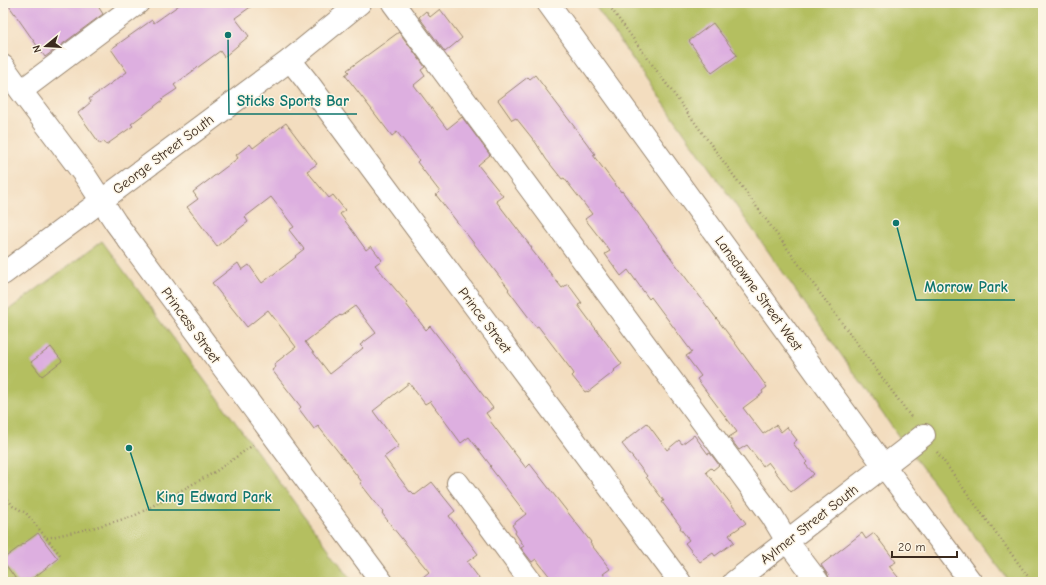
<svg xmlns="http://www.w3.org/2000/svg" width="1046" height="585" viewBox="0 0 1046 585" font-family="'Comic Neue',sans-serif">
<rect width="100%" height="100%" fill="#fcf5e5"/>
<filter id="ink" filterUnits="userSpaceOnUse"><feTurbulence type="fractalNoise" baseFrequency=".025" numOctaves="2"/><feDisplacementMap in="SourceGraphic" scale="8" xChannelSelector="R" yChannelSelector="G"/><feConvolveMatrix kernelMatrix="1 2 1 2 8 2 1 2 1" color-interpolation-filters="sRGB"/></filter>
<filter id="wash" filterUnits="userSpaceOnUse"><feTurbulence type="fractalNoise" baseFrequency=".012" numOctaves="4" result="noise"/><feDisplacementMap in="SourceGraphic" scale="16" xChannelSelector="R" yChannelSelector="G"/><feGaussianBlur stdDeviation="0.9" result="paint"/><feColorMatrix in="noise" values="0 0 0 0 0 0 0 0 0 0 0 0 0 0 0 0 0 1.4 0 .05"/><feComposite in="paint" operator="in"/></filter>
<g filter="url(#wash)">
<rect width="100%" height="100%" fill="#f3ddbf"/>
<path fill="#b4bf61" stroke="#787440" d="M 593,3 L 1043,3 L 1043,582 L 1010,582 L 904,444 Z
M 102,241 L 353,582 L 3,582 L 3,314 Z"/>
<g id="blocks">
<path fill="#ddafe0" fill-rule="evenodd" d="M 7,3 L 96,3 L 103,14 L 45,57 Z
M 182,3 L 256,3 L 235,18 L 249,36 L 224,57 L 220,51 L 174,85 L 177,89 L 162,99 L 163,100 L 131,124 L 133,126 L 106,145 L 104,141 L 100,144 L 78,113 L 91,102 L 89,99 L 127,72 L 111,49 L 152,20 L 154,23 Z
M 440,9 L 462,38 L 445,52 L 419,17 L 426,11 L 430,17 Z
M 713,23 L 737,55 L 712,73 L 689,41 Z
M 399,32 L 425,67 L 421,70 L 425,76 L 414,85 L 447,129 L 462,117 L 490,155 L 478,165 L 503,196 L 496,201 L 532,248 L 531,249 L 562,288 L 568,284 L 582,303 L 578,305 L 622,364 L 614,370 L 615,371 L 588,392 L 587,391 L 585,392 L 572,376 L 574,374 L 573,372 L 538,326 L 536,327 L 508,290 L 509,289 L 486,259 L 436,195 L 440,192 L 417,162 L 419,160 L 397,132 L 392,136 L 345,75 L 349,72 L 347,70 Z
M 535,75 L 595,154 L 593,155 L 621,192 L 622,191 L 659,242 L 701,298 L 735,343 L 767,387 L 762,391 L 763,393 L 743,408 L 763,434 L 776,425 L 781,432 L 787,427 L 797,440 L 793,443 L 807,462 L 805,464 L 814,474 L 791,492 L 768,462 L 763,466 L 747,445 L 739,450 L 729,437 L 737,432 L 697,379 L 701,376 L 686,356 L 692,352 L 651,297 L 649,299 L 628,270 L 621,276 L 605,254 L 610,251 L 585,219 L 592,214 L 564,178 L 562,179 L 546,159 L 536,143 L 516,118 L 512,120 L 498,100 L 528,77 L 530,79 Z
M 286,123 L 317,164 L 307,171 L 329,198 L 333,195 L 345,210 L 340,214 L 354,233 L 366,250 L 371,246 L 382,260 L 375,265 L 407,303 L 406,304 L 426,330 L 430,326 L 493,408 L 486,413 L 491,420 L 490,421 L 526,468 L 530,464 L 591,542 L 590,543 L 610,569 L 603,574 L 609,582 L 554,582 L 536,559 L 532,562 L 521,548 L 524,546 L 515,533 L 516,531 L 512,525 L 526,514 L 490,467 L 491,466 L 469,437 L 461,443 L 430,401 L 425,404 L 409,383 L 373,411 L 399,446 L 384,457 L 410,492 L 411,491 L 415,495 L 432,482 L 455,511 L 449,516 L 478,554 L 467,562 L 482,582 L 417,582 L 429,572 L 393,528 L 382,513 L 383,512 L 360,483 L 362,482 L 318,426 L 314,429 L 299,409 L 301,407 L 272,370 L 276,367 L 274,364 L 296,347 L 268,310 L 247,327 L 212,283 L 238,263 L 242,270 L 249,265 L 262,283 L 296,257 L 295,256 L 304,249 L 289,230 L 294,227 L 271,197 L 245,217 L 248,222 L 217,246 L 187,207 L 198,199 L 193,192 L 238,158 L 236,155 L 250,144 L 253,148 ZM 355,306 L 376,333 L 360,345 L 363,348 L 330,374 L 305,342 L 340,315 L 341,316 Z
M 51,347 L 62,361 L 42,376 L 31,362 Z
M 647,423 L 667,450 L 679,440 L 682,444 L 694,435 L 708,454 L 710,453 L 719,465 L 713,470 L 711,468 L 706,472 L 746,523 L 729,535 L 734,542 L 715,556 L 713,553 L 700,562 L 685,543 L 689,540 L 680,528 L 681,527 L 662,502 L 664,501 L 646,477 L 647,476 L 622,444 L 626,441 L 626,440 Z
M 38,533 L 58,559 L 28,582 L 18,582 L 3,561 L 3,559 Z
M 862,533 L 866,539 L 874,533 L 896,562 L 889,566 L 902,582 L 830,582 L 828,575 L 821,565 Z"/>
</g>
</g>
<g filter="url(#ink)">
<use href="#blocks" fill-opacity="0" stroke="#97846e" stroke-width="1"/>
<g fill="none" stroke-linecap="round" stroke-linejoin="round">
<g stroke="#97846e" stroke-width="24">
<path id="minor" d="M 393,3 L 772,516 L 787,541 L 818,582
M 290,60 L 306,80 L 680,582
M 3,66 L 21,91 L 86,177 L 116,223 L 382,582
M 21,91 L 138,3
M 458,483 L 531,582
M 734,582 L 924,435"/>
</g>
<g stroke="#97846e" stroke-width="24">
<path id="major" d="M 548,3 L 884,466 L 971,582
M 3,274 L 290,60 L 360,3"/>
</g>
<path stroke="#97846e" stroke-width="2.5" stroke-dasharray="1 3" stroke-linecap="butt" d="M 607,3 L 911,417
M 937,452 L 1032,582
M 3,493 L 13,506 L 26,513 L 61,556
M 47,538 L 96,527 L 134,516 L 215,472 L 253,445"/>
<use href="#minor" stroke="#fff" stroke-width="22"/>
<use href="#major" stroke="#fff" stroke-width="22"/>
</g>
</g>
<g text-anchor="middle" stroke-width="3" stroke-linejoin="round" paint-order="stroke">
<g font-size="14" fill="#3b2a1e" stroke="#fcf5e5">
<text transform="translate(163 154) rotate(-37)" y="5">George Street South</text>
<text transform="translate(759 293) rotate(54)" y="5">Lansdowne Street West</text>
<text transform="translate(485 320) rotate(53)" y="5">Prince Street</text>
<text transform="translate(191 325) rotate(54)" y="5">Princess Street</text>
<text transform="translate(809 524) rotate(-38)" y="5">Aylmer Street South</text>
</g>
</g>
<path fill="none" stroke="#0f766e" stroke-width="1.5" d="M228 35L229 114H357M896 223L916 300H1015M129 448L149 510H280"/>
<g fill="#0f766e" stroke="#fcf5e5" stroke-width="1.5">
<circle cx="228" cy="35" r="4"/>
<circle cx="896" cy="223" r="4"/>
<circle cx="129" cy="448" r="4"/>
</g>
<g font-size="15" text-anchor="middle" font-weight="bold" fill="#0f766e" stroke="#fcf5e5" stroke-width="3" stroke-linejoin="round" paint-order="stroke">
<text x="293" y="106">Sticks Sports Bar</text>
<text x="966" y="292">Morrow Park</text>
<text x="214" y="502">King Edward Park</text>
</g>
<rect width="1046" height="585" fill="none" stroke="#fcf5e5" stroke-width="16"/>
<g transform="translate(46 46) rotate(252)" stroke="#fcf5e5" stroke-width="3" paint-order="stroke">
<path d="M0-3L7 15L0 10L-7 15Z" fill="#3b2a1e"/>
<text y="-6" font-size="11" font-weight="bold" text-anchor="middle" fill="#3b2a1e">N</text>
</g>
<path d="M892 551v6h65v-6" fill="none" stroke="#3b2a1e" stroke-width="2"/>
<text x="898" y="551" font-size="12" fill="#3b2a1e" stroke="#fcf5e5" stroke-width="3" paint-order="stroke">20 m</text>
</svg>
